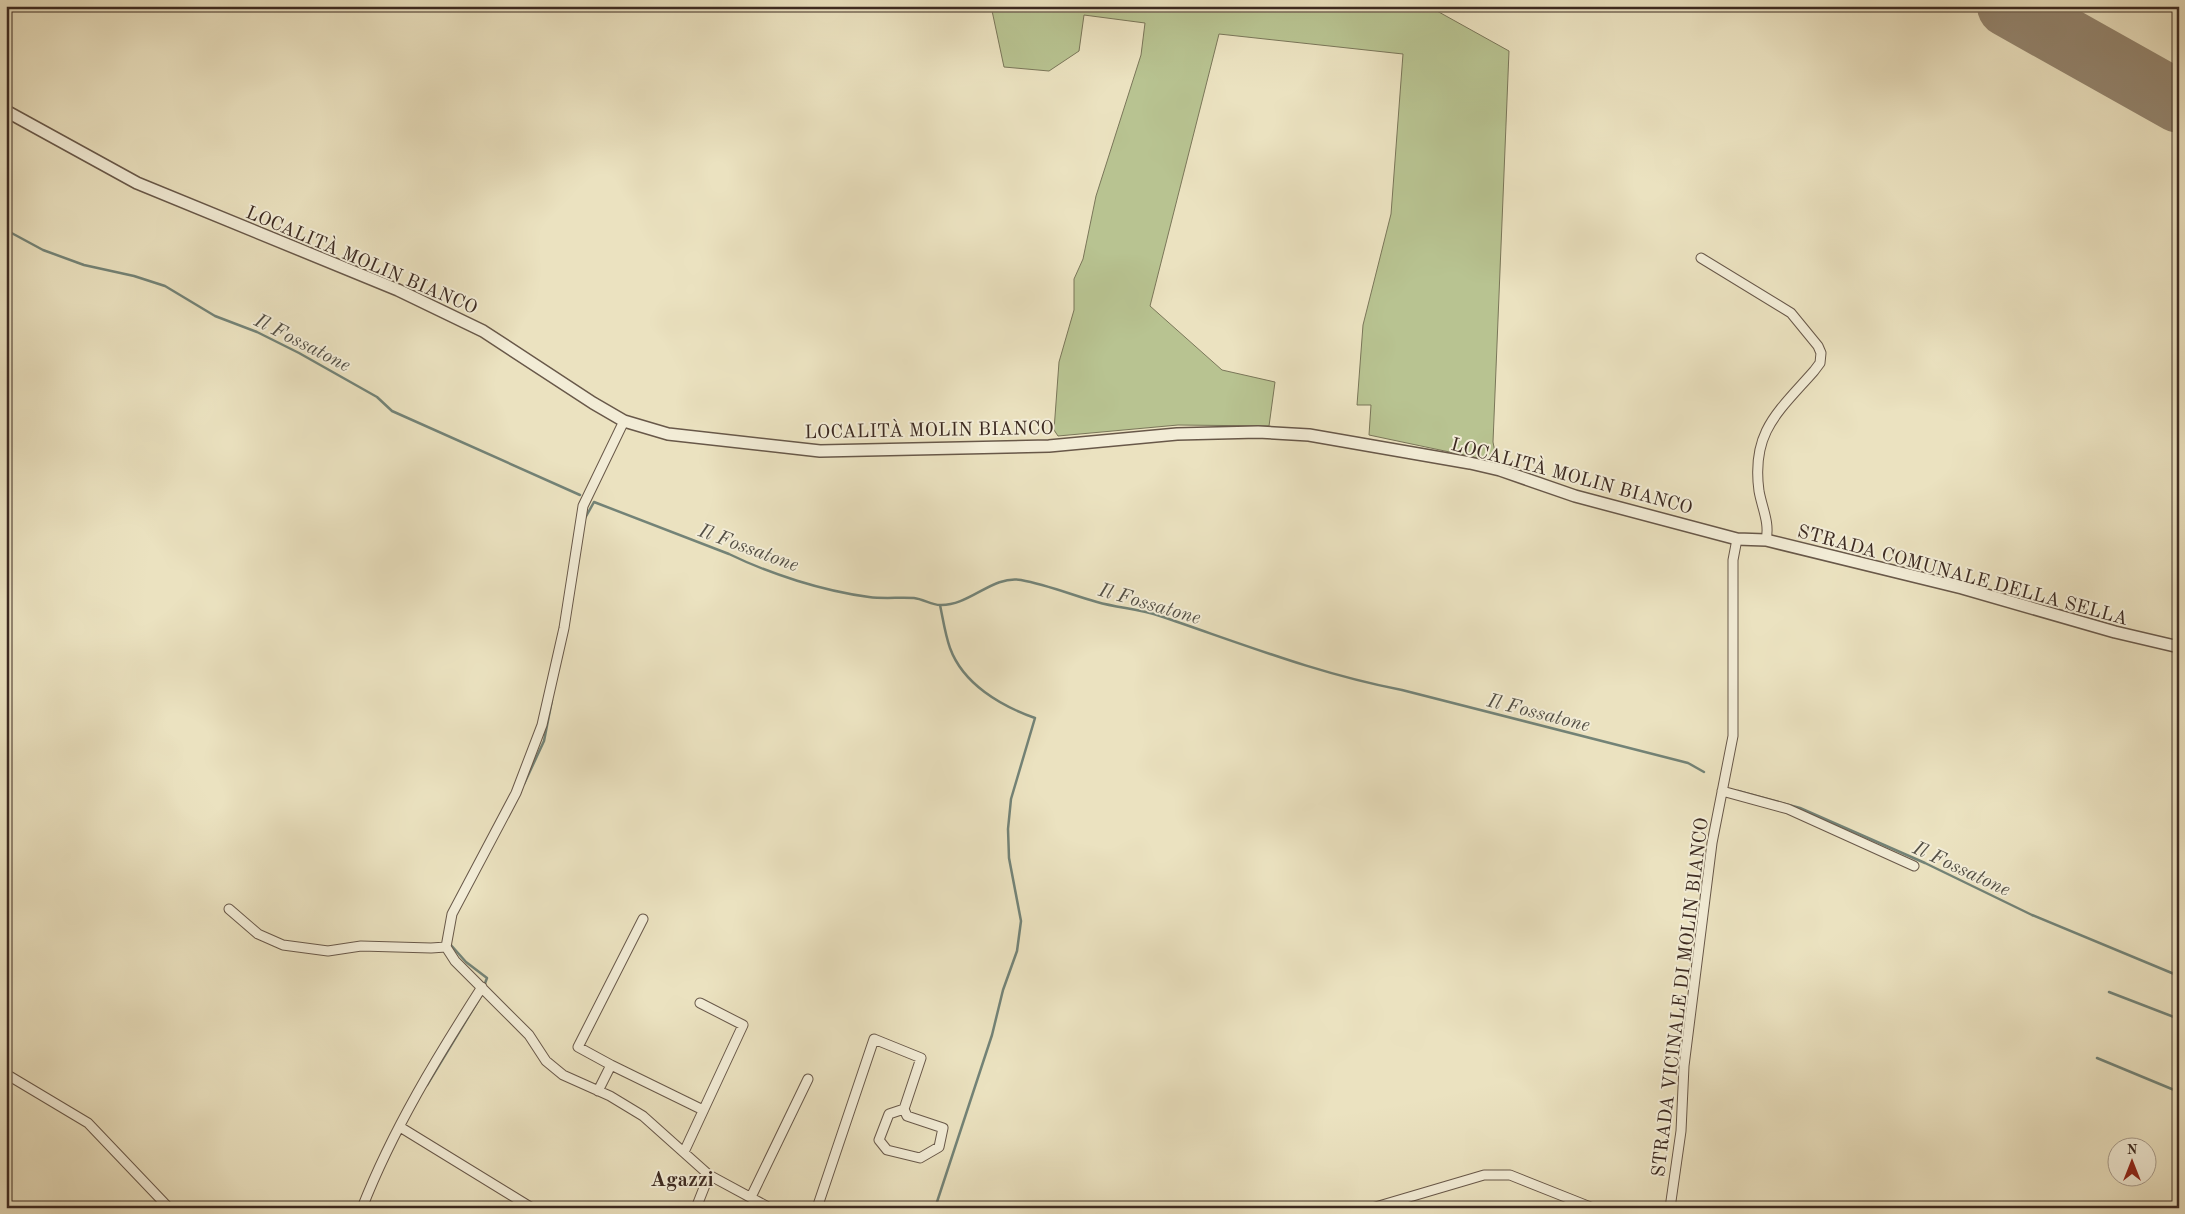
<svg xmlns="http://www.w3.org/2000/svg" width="2185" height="1214" viewBox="0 0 2185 1214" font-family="'Old Standard TT',serif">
<rect width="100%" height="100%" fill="#ebe2c0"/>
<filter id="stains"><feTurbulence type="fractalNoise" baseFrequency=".004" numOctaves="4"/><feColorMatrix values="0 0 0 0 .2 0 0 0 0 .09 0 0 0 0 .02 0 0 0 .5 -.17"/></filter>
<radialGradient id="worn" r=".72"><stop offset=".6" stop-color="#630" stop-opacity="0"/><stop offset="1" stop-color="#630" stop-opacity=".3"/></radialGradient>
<path fill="#b8c391" stroke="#7a7659" d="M 991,6 L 1428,6 L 1509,51 L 1493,442 L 1497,462 L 1369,435 L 1371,405 L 1357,405 L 1363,325 L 1391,214 L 1403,54 L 1219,34 L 1150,306 L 1222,370 L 1275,382 L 1269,426 L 1178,425 L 1058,436 L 1054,430 L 1059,362 L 1074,310 L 1074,279 L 1083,259 L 1096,196 L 1141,55 L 1145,23 L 1084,15 L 1079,51 L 1049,71 L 1004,67 Z"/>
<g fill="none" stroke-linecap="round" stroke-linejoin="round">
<path stroke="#738377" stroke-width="2.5" d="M 6,230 L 43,250 L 84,265 L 134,276 L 165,286 L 215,316 L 257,332 L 299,353 L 377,397 L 392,411 L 580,495
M 584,520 L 594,502 L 729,554 C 770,574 823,591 869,597 C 884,599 900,597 914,598 C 923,599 932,605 940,605 C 970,606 992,575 1021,580 C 1048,585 1072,595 1097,602 C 1118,608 1140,609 1160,616 C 1240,643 1318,674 1402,690 L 1688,763 L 1704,772
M 524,784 L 544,741 L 552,700
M 1738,791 L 1800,808 L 1925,863 L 2032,915 L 2179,976
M 450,944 L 466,962 L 487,978 L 484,986
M 2109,992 L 2179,1019
M 2097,1058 L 2179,1092
M 427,1085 L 481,996
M 935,1208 L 992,1035 L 1003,990 L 1017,951 L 1021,921 L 1009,858 L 1008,829 L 1011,799 L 1035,718 C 1001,706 963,684 950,648 C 945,634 943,619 940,605"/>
<path stroke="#948670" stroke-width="62" d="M 2008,6 L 2179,102"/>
<g stroke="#685849" stroke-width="11">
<path id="minor" d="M 1701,258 L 1791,313 L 1818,346 L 1821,353 L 1820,363 L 1814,371 C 1778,412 1751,432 1759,491 C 1762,508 1770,523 1766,540
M 624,421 L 583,506 L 564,628 L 542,725 L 516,793 L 452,914 L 446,947 L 455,961 L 529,1035 L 546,1061 L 563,1075 L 610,1096 L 643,1116 L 709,1175 L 770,1208
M 1722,791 L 1788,809 L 1914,866
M 229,909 L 258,934 L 283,945 L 328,951 L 361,946 L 431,948 L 446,947
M 611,1065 L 703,1110
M 6,1074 L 88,1123 L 169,1208
M 598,1091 L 611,1065 L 578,1047 L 643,919
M 904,1109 L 907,1116 L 943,1128 L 939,1147 L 920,1158 L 887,1150 L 879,1140 L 889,1114 Z
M 400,1127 L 532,1208
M 684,1152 L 743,1025 L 700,1003
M 751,1197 L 808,1079
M 362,1208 C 393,1129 437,1057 482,987
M 696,1208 L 709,1175
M 817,1208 L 874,1039 L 921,1058 L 904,1109
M 1372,1208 L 1484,1175 L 1510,1175 L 1593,1208
M 1670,1208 L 1681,1131 L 1684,1066 L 1712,843 L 1733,736 L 1733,560 L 1737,539"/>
</g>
<g stroke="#685849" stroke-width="14">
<path id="tertiary" d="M 6,111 L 137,183 L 398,290 L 483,331 L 593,403 L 624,421 L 668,434 L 820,451 L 1049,446 L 1177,434 L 1258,432 L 1309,435 L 1470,463 L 1500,470 L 1575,496 L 1737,539 L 1766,540 L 1962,588 L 2115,632 L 2179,647"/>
</g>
<use href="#minor" stroke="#f2ecd6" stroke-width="9"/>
<use href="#tertiary" stroke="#f2ecd6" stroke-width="11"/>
</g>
<g text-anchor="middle" stroke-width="4" stroke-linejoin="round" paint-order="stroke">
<g font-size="19" fill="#3c2a21" stroke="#f2ecd6">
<text transform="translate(362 259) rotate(23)" y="7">LOCALITÀ MOLIN BIANCO</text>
<text transform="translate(929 429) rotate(-1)" y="7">LOCALITÀ MOLIN BIANCO</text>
<text transform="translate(1572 475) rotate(15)" y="7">LOCALITÀ MOLIN BIANCO</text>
<text transform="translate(1963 574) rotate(15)" y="7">STRADA COMUNALE DELLA SELLA</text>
<text transform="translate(1679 997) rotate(-83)" y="7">STRADA VICINALE DI MOLIN BIANCO</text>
</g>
<g font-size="20" font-style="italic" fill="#534f45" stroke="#f2ecd6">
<text transform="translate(303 342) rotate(27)" y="7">Il Fossatone</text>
<text transform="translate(749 547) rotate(20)" y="7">Il Fossatone</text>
<text transform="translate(1150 603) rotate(16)" y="7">Il Fossatone</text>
<text transform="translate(1539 712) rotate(14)" y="7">Il Fossatone</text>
<text transform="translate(1962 868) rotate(25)" y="7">Il Fossatone</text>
</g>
<g font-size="21" font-weight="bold" fill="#3c2a21" stroke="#f2ecd6">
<text x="682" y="1186">Agazzi</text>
</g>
</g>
<rect width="2185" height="1214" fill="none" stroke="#ebe2c0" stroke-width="25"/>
<rect x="8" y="8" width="2170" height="1199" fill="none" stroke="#3c2a21" stroke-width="2.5"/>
<rect x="12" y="12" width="2160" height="1189" fill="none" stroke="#3c2a21"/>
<g transform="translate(2132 1162)"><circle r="24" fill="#f2ecd6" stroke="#a99e8e"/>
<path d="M0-4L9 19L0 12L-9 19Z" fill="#8f2418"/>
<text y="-8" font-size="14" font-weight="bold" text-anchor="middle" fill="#3c2a21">N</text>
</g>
<rect width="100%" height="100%" filter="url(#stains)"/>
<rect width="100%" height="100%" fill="url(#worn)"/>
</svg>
